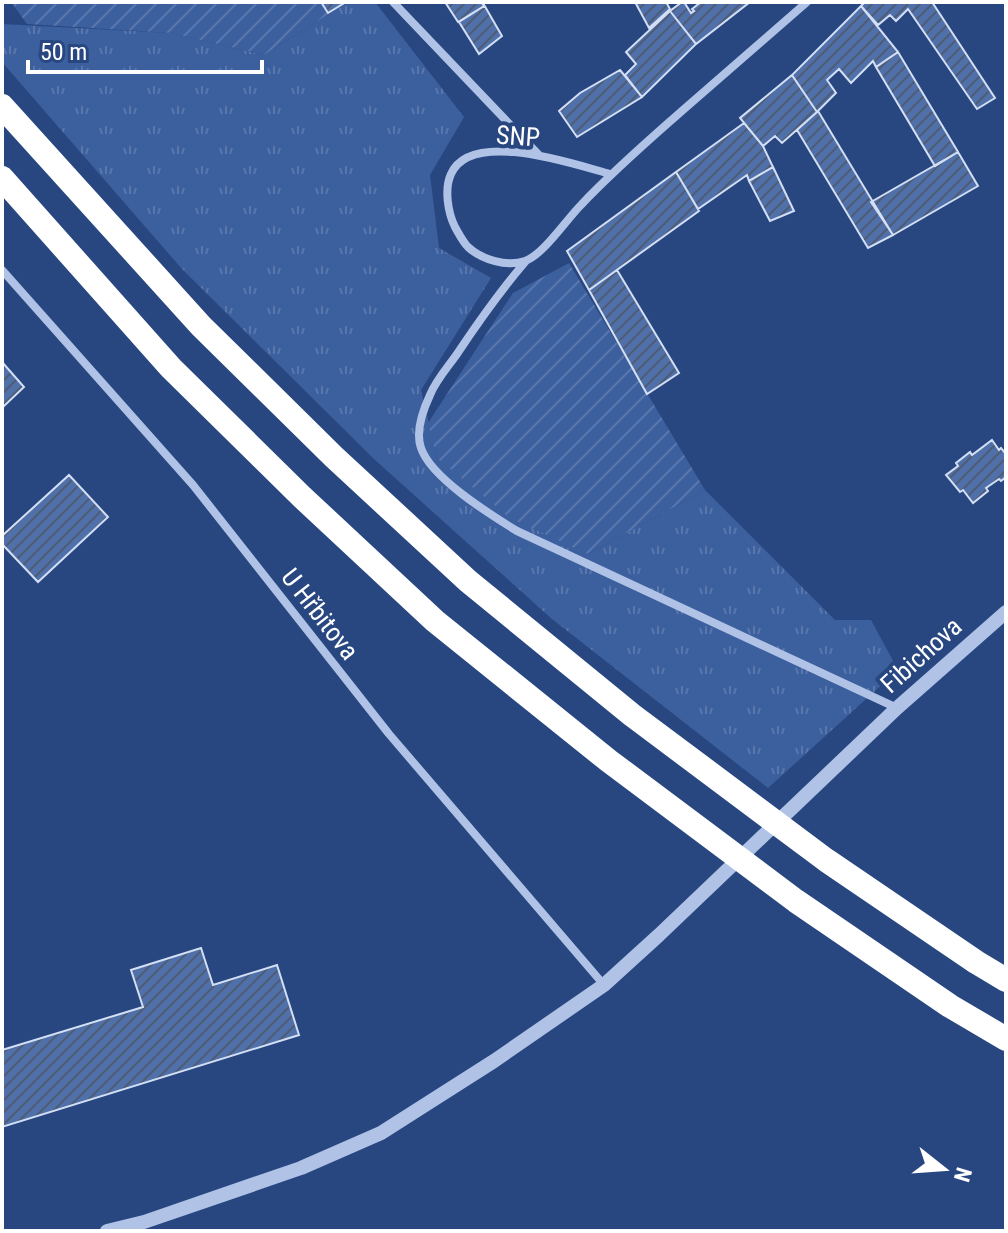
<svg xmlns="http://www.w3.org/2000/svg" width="1008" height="1233" viewBox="0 0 1008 1233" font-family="'Roboto Condensed',sans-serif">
<defs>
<pattern id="grass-tufts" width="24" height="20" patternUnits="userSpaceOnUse" patternTransform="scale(2)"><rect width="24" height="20" fill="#3c5f9e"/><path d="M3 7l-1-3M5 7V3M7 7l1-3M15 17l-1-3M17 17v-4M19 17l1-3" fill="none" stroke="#5977ad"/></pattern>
<pattern id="garden-furrows" width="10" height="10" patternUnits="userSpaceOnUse" patternTransform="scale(2)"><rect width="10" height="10" fill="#3c5f9e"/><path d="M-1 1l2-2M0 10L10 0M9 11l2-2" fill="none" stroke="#5977ad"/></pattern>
<pattern id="building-hatch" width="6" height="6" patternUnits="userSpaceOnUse" patternTransform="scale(2)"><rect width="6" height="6" fill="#5070aa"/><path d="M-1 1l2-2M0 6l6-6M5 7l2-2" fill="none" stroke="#4e5c76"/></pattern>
</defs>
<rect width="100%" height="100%" fill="#284781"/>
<path fill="url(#grass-tufts)" d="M 348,2 L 375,2 L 464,117 L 430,175 L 439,248 L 491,278 L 421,390 L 437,458 L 588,554 L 705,490 L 835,620 L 871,620 L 898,670 L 768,788 L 552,619 L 374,459 L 182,269 L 2,62 L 2,24 L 171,33 L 264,55 Z"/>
<path fill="url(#garden-furrows)" d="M 11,2 L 348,2 L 264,55 L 171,33 L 27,24 Z
M 569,263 L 705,490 L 588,554 L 510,518 L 437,458 L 428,423 L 513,293 Z"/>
<path fill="url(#building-hatch)" stroke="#d3dff5" stroke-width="2" d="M 321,2 L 346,2 L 328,13 Z
M 445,2 L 481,2 L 484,6 L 458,22 Z
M 635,2 L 666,2 L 670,9 L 649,28 Z
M 682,2 L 684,2 L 691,13 L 694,11 L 692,9 L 701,2 L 750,2 L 696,44 L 670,11 Z
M 865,2 L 932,2 L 995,98 L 977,109 L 908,9 L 896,21 L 890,15 L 878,25 L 861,6 Z
M 483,3 L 502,36 L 479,54 L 459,22 L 484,6 Z
M 861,6 L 898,52 L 876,67 L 873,61 L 851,83 L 839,69 L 827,80 L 836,93 L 817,112 L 792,75 Z
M 670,11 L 696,44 L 642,97 L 625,75 L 636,64 L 626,52 Z
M 898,52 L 958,152 L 935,166 L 876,67 Z
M 620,70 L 642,97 L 577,137 L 559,111 L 580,93 Z
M 792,75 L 817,112 L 782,143 L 775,136 L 763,146 L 740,118 Z
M 818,111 L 893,235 L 868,248 L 797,130 Z
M 744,123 L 763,146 L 773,167 L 749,181 L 747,175 L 698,209 L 676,172 Z
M 958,152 L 978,186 L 893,235 L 871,202 Z
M 773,167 L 794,211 L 770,221 L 749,181 Z
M 676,172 L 699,211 L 589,290 L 567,251 Z
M 617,270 L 679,373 L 647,394 L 589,290 Z
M 2,362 L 24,387 L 2,408 Z
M 992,440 L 999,450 L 1001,448 L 1006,454 L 1006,477 L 1001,481 L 999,479 L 986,488 L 988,491 L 973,503 L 963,490 L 960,492 L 946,475 L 958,466 L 956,463 L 970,452 L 972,455 Z
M 69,475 L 108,517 L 38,582 L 2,544 L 2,536 Z
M 201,948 L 213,985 L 277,965 L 299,1035 L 2,1127 L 2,1050 L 143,1007 L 131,970 Z"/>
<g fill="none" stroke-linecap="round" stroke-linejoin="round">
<path stroke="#b0c3e6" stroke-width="8" d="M 393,2 L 538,154
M 610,174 C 576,165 471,128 451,174 C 444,189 448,213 455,227 C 459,234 463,242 468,247 C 482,260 507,267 525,261 C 544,254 566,220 581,205 C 613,171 648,141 683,110 C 724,74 766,38 807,2
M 526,261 C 500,291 479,321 457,354 C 448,367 436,380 430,395 C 423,410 415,431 421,448 C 431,478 491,515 517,531 L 897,708
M 2,270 L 193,485 L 389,734 L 604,985"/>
<path stroke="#b0c3e6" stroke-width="14" d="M 107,1231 L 144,1222 L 301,1168 L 381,1133 L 494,1061 L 604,985 L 659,935 L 897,708 L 1006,612"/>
<path stroke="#fff" stroke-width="24" d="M 2,106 L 201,326 L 334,457 L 468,581 L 632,715 L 826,860 L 976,962 L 1006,980
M 2,178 L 171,368 L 302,497 L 435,621 L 609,761 L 796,901 L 950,1006 L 1006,1039"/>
</g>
<g text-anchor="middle" stroke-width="8" stroke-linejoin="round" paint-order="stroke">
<g font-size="26" fill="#fff" stroke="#284781">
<text transform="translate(518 136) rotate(4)" y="9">SNP</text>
<text transform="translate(320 614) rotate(52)" y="9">U Hřbitova</text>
<text transform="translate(921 655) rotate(-42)" y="9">Fibichova</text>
</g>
</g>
<rect width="1008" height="1233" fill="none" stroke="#ffffff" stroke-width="8"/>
<g transform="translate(944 1169) rotate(107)" stroke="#284781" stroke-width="6" paint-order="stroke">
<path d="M0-6L14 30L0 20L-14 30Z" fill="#ffffff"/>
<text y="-12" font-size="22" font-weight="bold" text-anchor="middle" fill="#ffffff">N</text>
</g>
<path d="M28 60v12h234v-12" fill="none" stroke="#ffffff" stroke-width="4"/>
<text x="40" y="60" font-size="24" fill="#ffffff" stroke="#284781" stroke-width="6" paint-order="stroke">50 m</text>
</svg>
